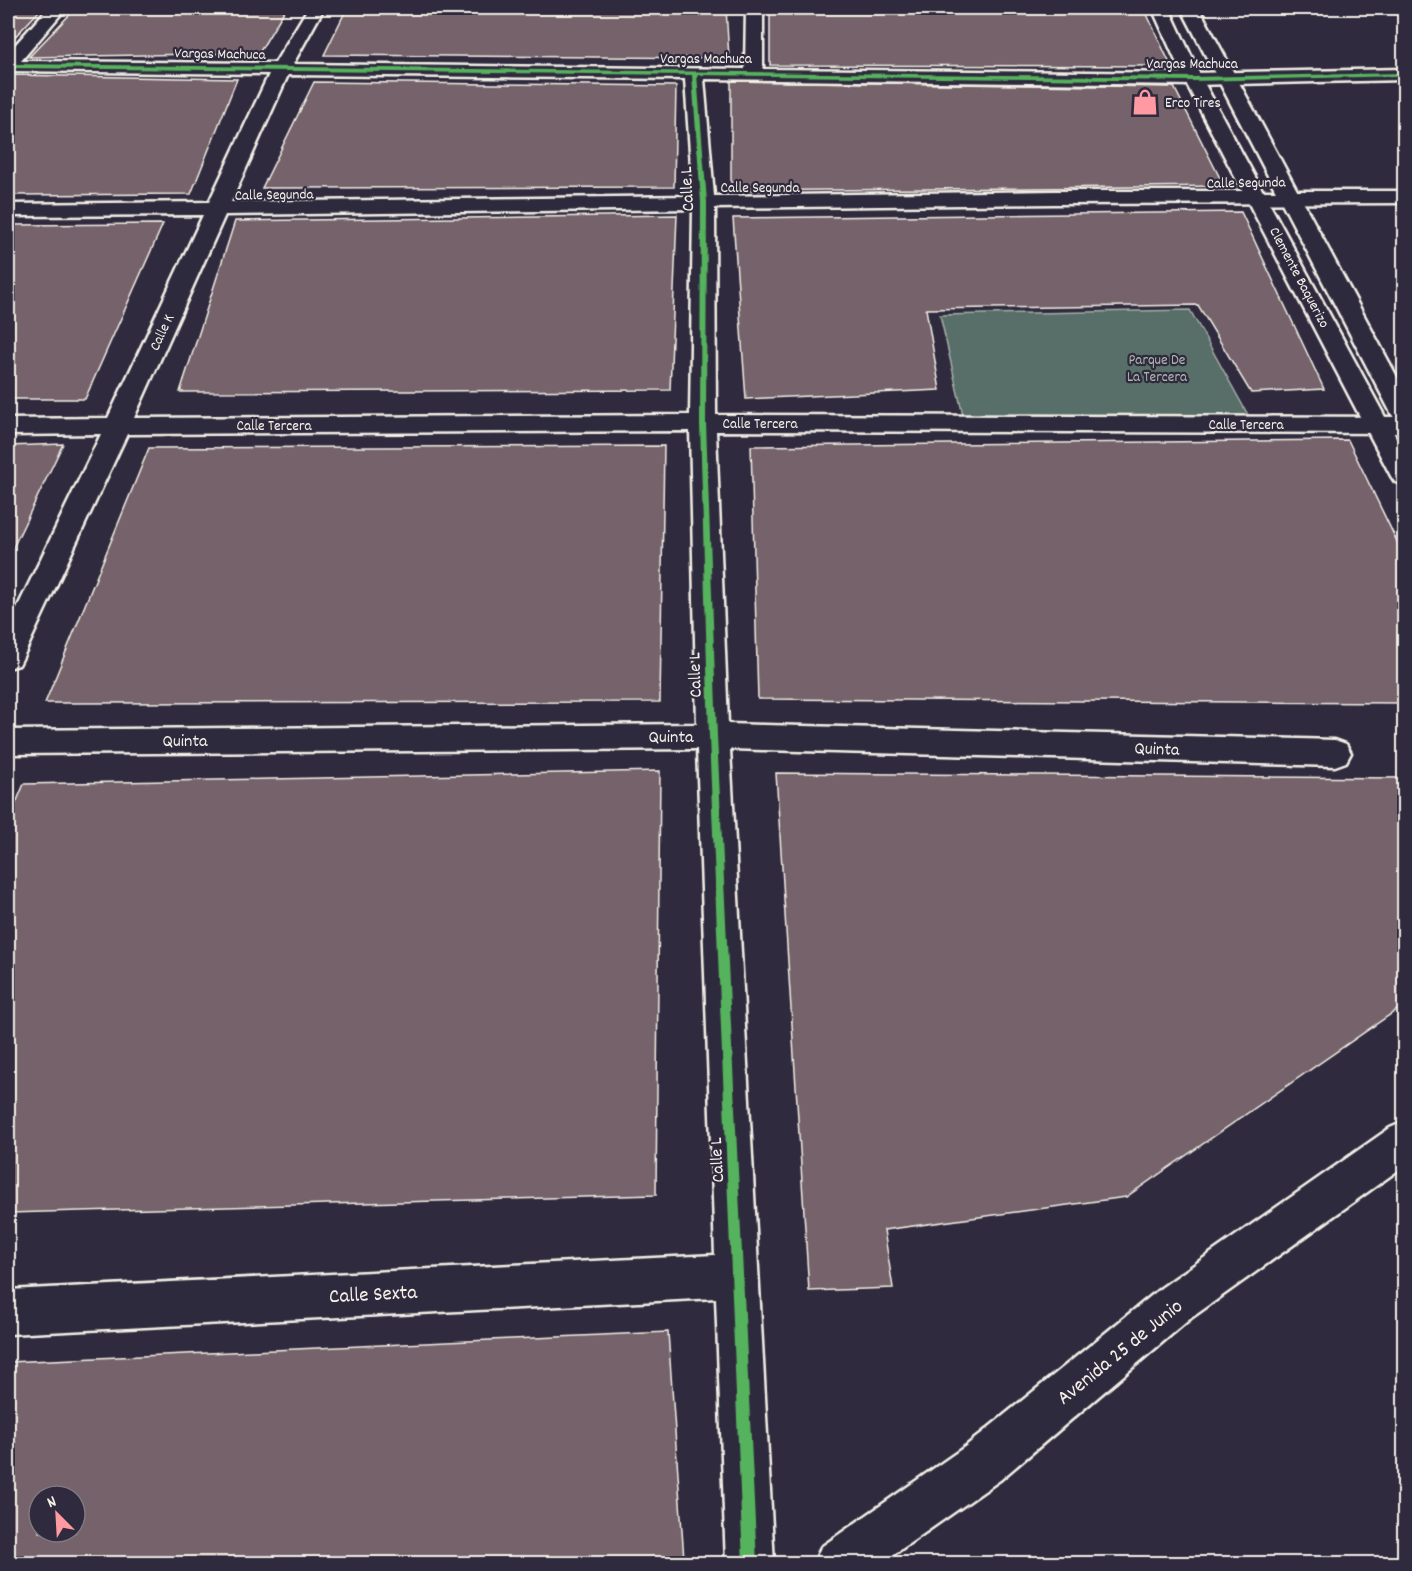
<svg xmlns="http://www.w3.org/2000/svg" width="1412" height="1571" viewBox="0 0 1412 1571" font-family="Dekko,sans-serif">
<rect width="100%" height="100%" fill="#2f2a3d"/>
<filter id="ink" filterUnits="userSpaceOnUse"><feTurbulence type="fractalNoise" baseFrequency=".0167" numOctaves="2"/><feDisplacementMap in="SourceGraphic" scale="12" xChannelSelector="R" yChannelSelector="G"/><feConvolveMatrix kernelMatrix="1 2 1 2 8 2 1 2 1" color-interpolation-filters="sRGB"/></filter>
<g filter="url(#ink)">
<path fill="#596e68" stroke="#a6b0a8" stroke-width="1.5" d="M 1190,310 L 1253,424 L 965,424 L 940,315 Z"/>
<path fill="#75626a" stroke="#f4f1e8" stroke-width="1.5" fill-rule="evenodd" d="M 8,8 L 42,8 L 8,44 Z
M 76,8 L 286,8 L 259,53 L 29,57 Z
M 347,8 L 726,8 L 729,58 L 324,55 Z
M 770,8 L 1144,8 L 1171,66 L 770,65 Z
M 8,75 L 237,79 L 191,194 L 8,195 Z
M 731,81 L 1174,87 L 1224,186 L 731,191 Z
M 314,82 L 676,86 L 674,187 L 262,188 Z
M 1241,212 L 1324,389 L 1251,393 L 1198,305 L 926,309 L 940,390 L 746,399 L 733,218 Z
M 677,215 L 670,390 L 180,392 L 235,221 Z
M 163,224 L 85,399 L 8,399 L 8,225 Z
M 1348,440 L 1404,556 L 1404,703 L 758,699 L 751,446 Z
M 63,444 L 8,558 L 8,446 Z
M 664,446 L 660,702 L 45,703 L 149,448 Z
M 660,771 L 656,1195 L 8,1213 L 8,822 L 24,784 Z
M 776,773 L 1404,778 L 1404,1005 L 1126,1197 L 884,1230 L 893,1288 L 809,1291 Z
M 668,1332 L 684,1559 L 681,1564 L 8,1564 L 8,1362 ZM 39,1496 L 75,1496 L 75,1532 L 39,1532 Z"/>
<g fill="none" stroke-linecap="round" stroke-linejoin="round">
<g stroke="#f4f1e8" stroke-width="5">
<path id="minor" d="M 48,8 L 66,8 L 21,61 L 275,63 L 308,8 L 324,8 L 293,64 L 745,69 L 746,8 L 763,8 L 763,69 L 1193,73 L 1404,69 L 1404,80 L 1193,85 L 704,79 L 714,196 L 1055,191 L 1404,191 L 1404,203 L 1055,204 L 715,208 L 716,415 L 1404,417 L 1404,433 L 716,431 L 728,724 L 1335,740 L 1346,744 L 1351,753 L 1346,762 L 1335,766 L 730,749 L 774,1564 L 726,1564 L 716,1298 L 8,1334 L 8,1290 L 715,1255 L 697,749 L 8,754 L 8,730 L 697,724 L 690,431 L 127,434 L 23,657 L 19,665 L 8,668 L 8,627 L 101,434 L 8,435 L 8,419 L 108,418 L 203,215 L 8,216 L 8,204 L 209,202 L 269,74 L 8,71 L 8,53 ZM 288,75 L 685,79 L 693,196 L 231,202 ZM 693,209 L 690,415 L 134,418 L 225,215 Z"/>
</g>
<g stroke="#f4f1e8" stroke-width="5">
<path id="major" d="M 1152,8 L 1169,8 L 1202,79 L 1404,452 L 1404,485 L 1395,482 L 1391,476 L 1184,79 Z
M 1181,8 L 1199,8 L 1404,390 L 1404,421 L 1395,419 L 1391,413 Z"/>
</g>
<g stroke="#f4f1e8" stroke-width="5">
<path id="highway" d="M 1404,1122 L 1404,1166 L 1191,1318 L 1000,1480 L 880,1564 L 814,1564 L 821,1547 L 966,1446 L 1161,1288 L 1390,1128 Z"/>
</g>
<use href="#minor" fill="#2f2a3d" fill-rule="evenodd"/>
<use href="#major" fill="#2f2a3d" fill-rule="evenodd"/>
<use href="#highway" fill="#2f2a3d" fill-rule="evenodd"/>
<g stroke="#2f2a3d" stroke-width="4">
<path id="cycleway" d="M 8,64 L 1193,77 L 1404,73 L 1404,76 L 1193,81 L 697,75 L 707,202 L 706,423 L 717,736 L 757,1564 L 743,1564 L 709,736 L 700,423 L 701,202 L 692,75 L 8,68 Z"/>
</g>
<use href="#cycleway" fill="#56b35d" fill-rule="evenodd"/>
</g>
</g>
<defs>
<g id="shop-bare" transform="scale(2.07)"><path d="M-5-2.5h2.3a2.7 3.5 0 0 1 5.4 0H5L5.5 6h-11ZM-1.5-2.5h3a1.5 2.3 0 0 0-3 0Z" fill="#ff9aa2" stroke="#2f2a3d" stroke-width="2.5" paint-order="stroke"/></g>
</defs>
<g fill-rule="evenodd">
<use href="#shop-bare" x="1145" y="102"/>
</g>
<g text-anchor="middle" stroke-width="4.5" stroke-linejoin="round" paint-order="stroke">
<g font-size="15" fill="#f4f1e8" stroke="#2f2a3d">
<text transform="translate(220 53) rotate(1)" y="5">Vargas Machuca</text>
<text x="706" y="63">Vargas Machuca</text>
<text x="1192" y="68">Vargas Machuca</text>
<text transform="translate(1246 182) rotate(-1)" y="5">Calle Segunda</text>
<text x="760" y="192">Calle Segunda</text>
<text transform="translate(274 194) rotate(-1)" y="5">Calle Segunda</text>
<text transform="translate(1300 277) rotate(62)" y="5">Clemente Baquerizo</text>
<text transform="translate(161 332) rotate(-65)" y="5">Calle K</text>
<text x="760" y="428">Calle Tercera</text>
<text x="1246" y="429">Calle Tercera</text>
<text x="274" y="430">Calle Tercera</text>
</g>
<g font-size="15" fill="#f4f1e8" stroke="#2f2a3d" text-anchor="start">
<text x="1165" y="107">Erco Tires</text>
</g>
<g font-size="15" fill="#aeb6ae" stroke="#2f2a3d">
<text x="1157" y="364">Parque De<tspan x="1157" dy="17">La Tercera</tspan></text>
</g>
<g font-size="18" fill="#f4f1e8" stroke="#2f2a3d">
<text transform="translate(686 189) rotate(-93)" y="6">Calle L</text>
<text transform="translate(694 675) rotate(-92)" y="6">Calle L</text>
<text x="671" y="742">Quinta</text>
<text x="185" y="746">Quinta</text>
<text transform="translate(1157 748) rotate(2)" y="6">Quinta</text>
<text transform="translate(716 1160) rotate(-93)" y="6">Calle L</text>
</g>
<g font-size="21" fill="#f4f1e8" stroke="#2f2a3d">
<text transform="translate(373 1293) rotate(-3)" y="7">Calle Sexta</text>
<text transform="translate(1119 1351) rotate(-39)" y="7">Avenida 25 de Junio</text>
</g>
</g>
<rect width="1412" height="1571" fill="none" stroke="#2f2a3d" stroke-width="30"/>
<rect x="15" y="15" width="1382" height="1541" fill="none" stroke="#f4f1e8" stroke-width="2" filter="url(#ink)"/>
<g transform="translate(57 1514) rotate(336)"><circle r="28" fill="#2f2a3d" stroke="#7e7a81" stroke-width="1.5"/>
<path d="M0-4.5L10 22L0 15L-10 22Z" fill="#ff9aa2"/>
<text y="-9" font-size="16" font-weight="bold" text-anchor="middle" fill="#f4f1e8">N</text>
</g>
</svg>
